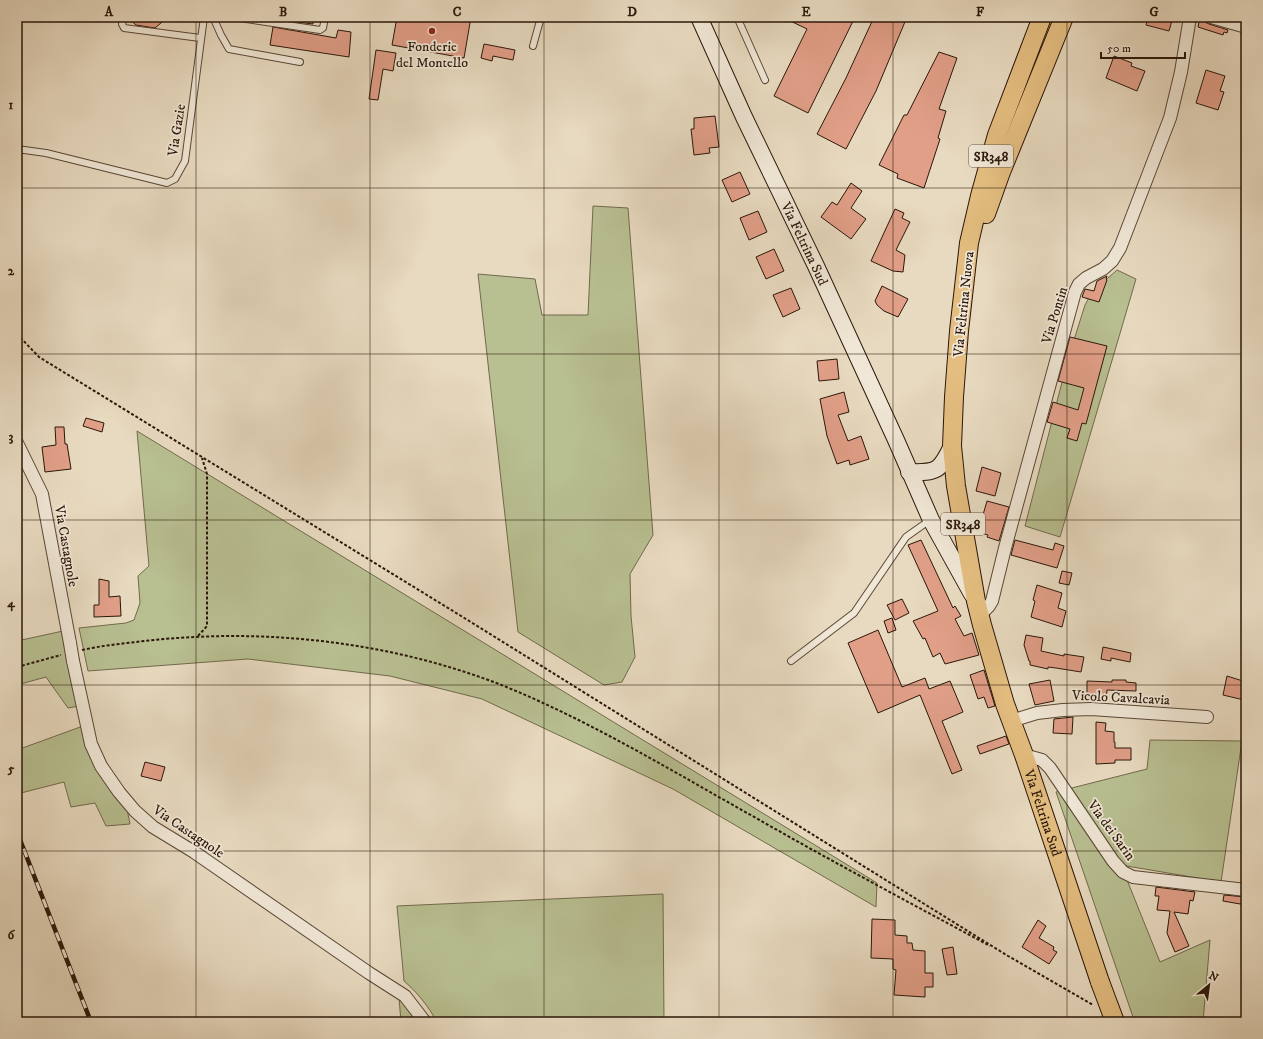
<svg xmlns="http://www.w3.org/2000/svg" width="1263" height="1039" viewBox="0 0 1263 1039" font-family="'IM FELL DW Pica',serif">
<rect width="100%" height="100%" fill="#e8dac0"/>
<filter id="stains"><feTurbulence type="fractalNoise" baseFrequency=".005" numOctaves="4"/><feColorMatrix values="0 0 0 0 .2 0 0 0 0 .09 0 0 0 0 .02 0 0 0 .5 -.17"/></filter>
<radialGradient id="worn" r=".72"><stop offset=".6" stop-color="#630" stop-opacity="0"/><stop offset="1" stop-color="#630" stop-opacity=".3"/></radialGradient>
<path fill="#b8bf91" stroke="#716a4c" d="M 593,206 L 628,208 L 653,535 L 630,574 L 631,616 L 635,657 L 622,682 L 604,685 L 518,632 L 478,274 L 535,279 L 542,315 L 588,315 Z
M 1117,270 L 1136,279 L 1060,537 L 1025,526 L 1068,359 L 1085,305 C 1092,290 1105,281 1117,270 Z
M 137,431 L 864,875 L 877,883 L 876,907 L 673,789 L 482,699 L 390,676 L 248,659 L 88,671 L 79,628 L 126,623 L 134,620 L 140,603 L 138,576 L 149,566 Z
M 63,631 L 79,706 L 68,708 L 46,677 L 17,685 L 17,641 Z
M 83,726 L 127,809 L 130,824 L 106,826 L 95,803 L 71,807 L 64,782 L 17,794 L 17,750 Z
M 1150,740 L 1242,741 L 1221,882 L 1121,865 L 1160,962 L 1210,940 L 1203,1022 L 1141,1022 L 1133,1017 L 1056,792 L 1147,769 Z
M 663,894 L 664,1022 L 437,1022 C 428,1006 418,993 404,981 L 397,906 Z
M 399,998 L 405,1003 L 418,1022 L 401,1022 Z"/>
<path fill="#e19f88" stroke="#2a1608" d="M 128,17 L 168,17 L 155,28 L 136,25 L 128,18 Z
M 274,17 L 314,17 L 313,24 L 274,19 Z
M 397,17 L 471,17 L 464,58 L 392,45 Z
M 782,17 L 855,17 L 808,113 L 774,96 L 807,29 Z
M 874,17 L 907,17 L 876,91 L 846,149 L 817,134 L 846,78 Z
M 1148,17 L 1173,17 L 1169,31 L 1146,25 Z
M 1200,17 L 1204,17 L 1205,22 L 1209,24 L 1228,30 L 1227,33 L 1224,32 L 1223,35 L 1198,27 Z
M 273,27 L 336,38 L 338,30 L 351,32 L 349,57 L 270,45 Z
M 484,44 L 515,50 L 513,60 L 493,56 L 492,61 L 481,58 Z
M 376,50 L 396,53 L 393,71 L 383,69 L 378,100 L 369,99 Z
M 939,52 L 957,58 L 939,109 L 946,111 L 938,138 L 940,139 L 924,188 L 897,178 L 898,174 L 879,165 L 904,115 L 907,115 Z
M 1114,56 L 1132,63 L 1131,66 L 1145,71 L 1137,91 L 1106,78 Z
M 1206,70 L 1225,76 L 1220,91 L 1224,92 L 1218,110 L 1196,103 Z
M 715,116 L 719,147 L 709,148 L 710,153 L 694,155 L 691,129 L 694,129 L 694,118 Z
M 740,172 L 750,194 L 732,202 L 722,180 Z
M 851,183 L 862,191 L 851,208 L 866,219 L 851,239 L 821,217 L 832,202 L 837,205 Z
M 895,209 L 904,213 L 902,218 L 910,222 L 896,250 L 905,255 L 903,272 L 893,271 L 871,261 Z
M 758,211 L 767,232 L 749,240 L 740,218 Z
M 774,249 L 784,271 L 766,279 L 756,257 Z
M 1107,276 L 1106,279 L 1107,280 L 1099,302 L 1082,297 L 1085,289 L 1094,291 L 1097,281 Z
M 882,286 L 908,299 L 898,317 L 884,311 L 877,305 L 875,301 Z
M 791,288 L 800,309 L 783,317 L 773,295 Z
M 1070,337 L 1107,346 L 1086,424 L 1082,423 L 1077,441 L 1067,438 L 1070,429 L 1047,422 L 1053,402 L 1078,410 L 1084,388 L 1058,381 Z
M 837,359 L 839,379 L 819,381 L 817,361 Z
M 844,392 L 849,412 L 838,415 L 848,441 L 861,436 L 869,459 L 850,465 L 849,460 L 837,464 L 827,436 L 820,399 Z
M 86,418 L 104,423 L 102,432 L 83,426 Z
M 55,427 L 64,427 L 65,444 L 67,444 L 71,469 L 45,472 L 42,447 L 56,445 Z
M 982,467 L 1001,473 L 995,496 L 976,491 Z
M 987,501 L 1009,507 L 999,541 L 987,537 L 988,535 L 978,532 Z
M 921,540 L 953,608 L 955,606 L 961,616 L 955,619 L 964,636 L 972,633 L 979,655 L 945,664 L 940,653 L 933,657 L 925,638 L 923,639 L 913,621 L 938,611 L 908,545 Z
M 1015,540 L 1053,550 L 1055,543 L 1064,546 L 1057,568 L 1011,555 Z
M 1062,571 L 1072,573 L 1069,585 L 1059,583 Z
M 99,579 L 109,581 L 109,597 L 120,596 L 121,616 L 94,617 L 94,605 L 99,605 Z
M 1037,585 L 1062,593 L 1058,608 L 1066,611 L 1062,627 L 1031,617 L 1035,601 L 1033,600 Z
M 902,599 L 909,613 L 895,620 L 887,605 Z
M 892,618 L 896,630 L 888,633 L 884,621 Z
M 878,630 L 902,687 L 925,678 L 929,689 L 950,681 L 963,712 L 942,721 L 962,770 L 952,774 L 920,695 L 878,713 L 848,643 Z
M 1026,635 L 1043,638 L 1041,651 L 1064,656 L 1064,654 L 1084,657 L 1081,672 L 1056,668 L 1048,667 L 1048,669 L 1030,665 L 1030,661 L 1029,661 L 1024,645 Z
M 1103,647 L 1131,653 L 1130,662 L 1111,658 L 1111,661 L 1101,659 Z
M 984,670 L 995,706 L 988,708 L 984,697 L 978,699 L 970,675 Z
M 1227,676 L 1246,682 L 1244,700 L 1223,695 Z
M 1050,680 L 1054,701 L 1035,705 L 1029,684 Z
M 1112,680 L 1126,680 L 1126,682 L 1136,683 L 1136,691 L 1107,690 L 1106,701 L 1098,701 L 1098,697 L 1087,696 L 1087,681 L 1112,682 Z
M 1073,717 L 1072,734 L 1053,733 L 1054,719 Z
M 1096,722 L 1106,723 L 1105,731 L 1114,732 L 1114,742 L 1115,742 L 1115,748 L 1131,748 L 1131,760 L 1115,760 L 1115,763 L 1096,764 Z
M 1006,736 L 1009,744 L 980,754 L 977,746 Z
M 145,762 L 165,767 L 161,781 L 141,776 Z
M 1156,887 L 1195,892 L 1193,901 L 1190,900 L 1188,914 L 1174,912 L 1189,946 L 1175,952 L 1167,933 L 1170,911 L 1157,910 L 1159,896 L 1155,896 Z
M 1224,895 L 1246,897 L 1246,905 L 1223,901 Z
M 872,919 L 895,920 L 895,935 L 907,936 L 907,943 L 912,943 L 913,950 L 925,951 L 925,973 L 933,973 L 933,987 L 925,987 L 925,997 L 894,995 L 896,970 L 893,969 L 893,959 L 871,958 Z
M 1038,920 L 1046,926 L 1039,938 L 1054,947 L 1053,950 L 1057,952 L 1049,964 L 1022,947 Z
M 953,947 L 957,974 L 947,975 L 942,949 Z"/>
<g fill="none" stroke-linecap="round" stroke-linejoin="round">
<g stroke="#5a4736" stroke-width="8">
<path id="lane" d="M 124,17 L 122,24 L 124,28 L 200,38
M 213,17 L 221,35 L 229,49 L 300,62
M 233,17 L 320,30 L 323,28 L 325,17
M 737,17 L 765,80
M 533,46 L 541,17
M 17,149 L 46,153 L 167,183 L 175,179 L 185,161 L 204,17
M 791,661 L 854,613 L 906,537 L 930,520"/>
</g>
<g stroke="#5a4736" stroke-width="14">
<path id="street" d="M 1211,17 L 1246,27
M 17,443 L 42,494 L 70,643
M 980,615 L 989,606 L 992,601 L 1005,548 L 1075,292 L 1079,284 L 1086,278 L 1103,269 L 1112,261 L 1120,248 L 1170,118 L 1181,72 L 1190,17
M 73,661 L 91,744 L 101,766 L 119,792 L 135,811 L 153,827 L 194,852 L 369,973 L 405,996 L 425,1022
M 1011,721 L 1037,713 L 1063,710 L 1091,709 L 1207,717
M 1024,755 L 1042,760 L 1050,768 L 1113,861 L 1123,872 L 1133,877 L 1246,890"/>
</g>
<g stroke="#2a1608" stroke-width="18">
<g id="secondary">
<path id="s1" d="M 699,17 L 744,117 L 816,266 L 896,440 L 931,520 L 972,594"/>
<path d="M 909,472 C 937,473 940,471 952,446"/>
</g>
</g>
<g stroke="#2a1608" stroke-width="20">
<g id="primary">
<path id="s2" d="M 1042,17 L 997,135 L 980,196 L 969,243 L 959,331 L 954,397 L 952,446 L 956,486 L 976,601 L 982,625 L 1005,704 L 1024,755 L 1100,982"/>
<path d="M 986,214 L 1001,172 L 1064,17"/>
</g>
</g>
<path stroke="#2a1608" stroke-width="2" stroke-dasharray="3 2" stroke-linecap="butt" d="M 17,334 L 39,357 L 466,619 L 1008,956 L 1093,1005
M 198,636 L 207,626 L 207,474 L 202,458
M 82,650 C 100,646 118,644 136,642 C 258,627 384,640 499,684 C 589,720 672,771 756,818 C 833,862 912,904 990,946
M 17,667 L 61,655"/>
<use href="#lane" stroke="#f0e7d6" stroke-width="6"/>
<use href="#street" stroke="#f0e7d6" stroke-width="12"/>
<use href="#secondary" stroke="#f0e7d6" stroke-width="16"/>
<use href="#primary" stroke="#e4bd80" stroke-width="18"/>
<g stroke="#2a1608" stroke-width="4.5">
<path id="rail" d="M 17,832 L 91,1022"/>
</g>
<use href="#rail" stroke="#f0e7d6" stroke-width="3" stroke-dasharray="9" stroke-linecap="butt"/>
<g stroke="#5a4736" stroke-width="14" stroke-linecap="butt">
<path id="street-bridge" d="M 70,643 L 73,661"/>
</g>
<g stroke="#2a1608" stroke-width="20" stroke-linecap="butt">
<path id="primary-bridge" d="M 1100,982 L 1115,1022"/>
</g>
<use href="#street-bridge" stroke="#f0e7d6" stroke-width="12"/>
<use href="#primary-bridge" stroke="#e4bd80" stroke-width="18"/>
</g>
<path fill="none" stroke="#2a1608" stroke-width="1" stroke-opacity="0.55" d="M 196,17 L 196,1022M 370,17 L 370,1022M 544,17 L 544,1022M 719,17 L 719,1022M 893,17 L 893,1022M 1067,17 L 1067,1022M 17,188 L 1246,188M 17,354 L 1246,354M 17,520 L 1246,520M 17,685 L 1246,685M 17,851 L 1246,851"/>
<circle fill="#8f2418" stroke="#f0e7d6" stroke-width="1.5" cx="432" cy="31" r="4"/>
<g text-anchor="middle" stroke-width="3.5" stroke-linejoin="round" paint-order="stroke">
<g fill="#f0e7d6" stroke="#655546" stroke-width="1">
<rect x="969" y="145" width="44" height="22" rx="3"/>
<rect x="941" y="513" width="44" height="22" rx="3"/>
</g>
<g font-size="13" font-weight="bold" fill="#2a1608">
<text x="991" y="161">SR348</text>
<text x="963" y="529">SR348</text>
</g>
<g font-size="14" fill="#2a1608" stroke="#f0e7d6">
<text x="432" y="51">Fonderie<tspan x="432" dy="16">del Montello</tspan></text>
</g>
<g font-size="14" fill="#2a1608" stroke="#f0e7d6">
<text transform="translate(176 130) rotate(-81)" y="5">Via Gazie</text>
<text dy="5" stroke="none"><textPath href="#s1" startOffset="250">Via Feltrina Sud</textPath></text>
<text transform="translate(963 304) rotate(-84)" y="5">Via Feltrina Nuova</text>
<text transform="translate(1054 315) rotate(-73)" y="5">Via Pontin</text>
<text transform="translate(67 546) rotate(80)" y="5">Via Castagnole</text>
<text transform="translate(1121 697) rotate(3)" y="5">Vicolo Cavalcavia</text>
<text dy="5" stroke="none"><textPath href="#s2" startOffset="821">Via Feltrina Sud</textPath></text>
<text transform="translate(1112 830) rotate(54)" y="5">Via dei Sarin</text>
<text transform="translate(189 831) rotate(34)" y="5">Via Castagnole</text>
</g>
</g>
<rect width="1263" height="1039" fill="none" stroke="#e8dac0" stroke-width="44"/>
<g transform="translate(1209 985) rotate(29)" stroke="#f0e7d6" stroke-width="3" paint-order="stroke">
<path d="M0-3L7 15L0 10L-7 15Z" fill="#2a1608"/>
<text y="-6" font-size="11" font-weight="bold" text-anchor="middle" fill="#2a1608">N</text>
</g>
<path d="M1101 52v6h84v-6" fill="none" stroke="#2a1608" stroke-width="2"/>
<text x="1107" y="52" font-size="12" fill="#2a1608" stroke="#f0e7d6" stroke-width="3" paint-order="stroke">50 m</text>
<rect x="22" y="22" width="1219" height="995" fill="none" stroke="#2a1608" stroke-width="1.5"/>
<g font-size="13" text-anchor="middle" font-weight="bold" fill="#2a1608">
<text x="109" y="16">A</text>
<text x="283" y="16">B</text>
<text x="457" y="16">C</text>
<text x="632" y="16">D</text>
<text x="806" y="16">E</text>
<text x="980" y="16">F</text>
<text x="1154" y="16">G</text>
<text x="11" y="109">1</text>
<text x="11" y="275">2</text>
<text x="11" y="441">3</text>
<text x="11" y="607">4</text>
<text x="11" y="773">5</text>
<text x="11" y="939">6</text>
</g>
<rect width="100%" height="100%" filter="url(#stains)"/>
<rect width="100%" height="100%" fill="url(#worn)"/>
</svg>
